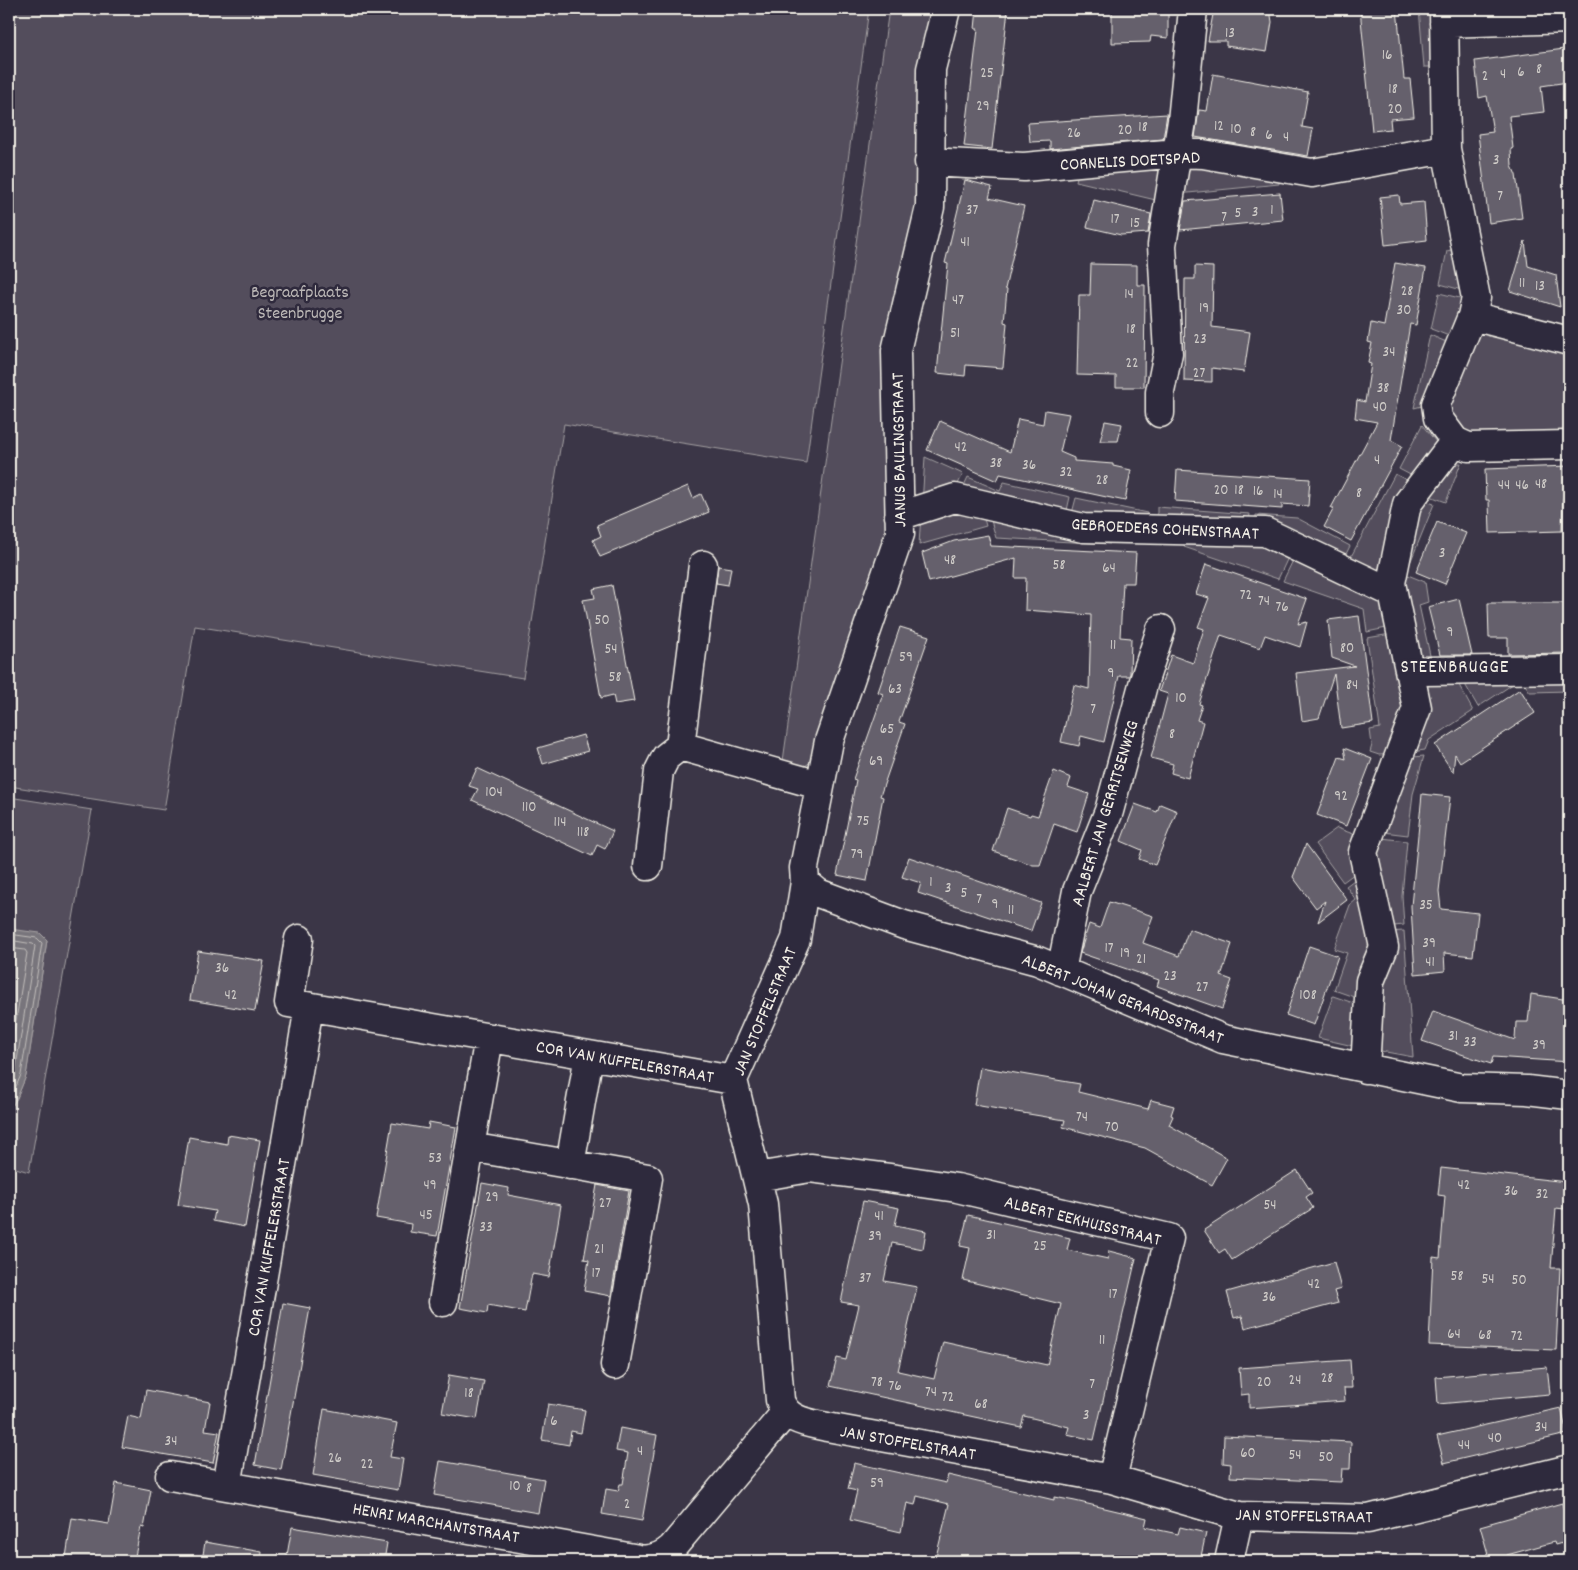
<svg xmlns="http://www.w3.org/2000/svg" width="1578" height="1570" viewBox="0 0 1578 1570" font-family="Dekko,sans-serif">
<rect width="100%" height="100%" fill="#3b3647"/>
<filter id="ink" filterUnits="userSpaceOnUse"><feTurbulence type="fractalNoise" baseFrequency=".02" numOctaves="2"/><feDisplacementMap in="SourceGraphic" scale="10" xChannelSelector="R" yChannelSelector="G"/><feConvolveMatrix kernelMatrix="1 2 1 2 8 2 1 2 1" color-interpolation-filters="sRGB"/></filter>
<g filter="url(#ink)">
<path fill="#534e5c" stroke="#a4a0a2" d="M 9,9 L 869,9 L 806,463 L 564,424 L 523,678 L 195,626 L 164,810 L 9,786 Z
M 889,9 L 937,9 L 889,531 L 816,758 L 801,769 L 783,761 Z
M 1419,9 L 1436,9 L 1436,67 L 1424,67 Z
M 1197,160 L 1279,173 L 1279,184 L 1178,194 L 1182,170 Z
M 1161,161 L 1164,202 L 1076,181 L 1078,173 Z
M 1458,248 L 1469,292 L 1440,284 L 1447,251 Z
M 1439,293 L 1468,300 L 1454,338 L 1431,329 Z
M 1477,332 L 1569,350 L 1569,436 L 1469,440 L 1446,415 Z
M 1430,335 L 1451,344 L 1426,405 L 1414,408 Z
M 1422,425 L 1442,449 L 1420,480 L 1399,469 Z
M 925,457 L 963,474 L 953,494 L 922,505 Z
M 1461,463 L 1446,502 L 1422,493 L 1442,464 Z
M 1395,474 L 1416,485 L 1386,585 L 1346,566 Z
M 968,477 L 1000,491 L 1004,482 L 1070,497 L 1065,519 L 960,494 Z
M 1076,498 L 1147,513 L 1147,525 L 1070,521 Z
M 1417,498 L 1434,504 L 1408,568 Z
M 1157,507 L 1250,514 L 1248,527 L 1157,525 Z
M 981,508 L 986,526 L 919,545 L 921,514 Z
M 988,510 L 1111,533 L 1110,544 L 996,538 Z
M 1256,515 L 1297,518 L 1350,546 L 1341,564 L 1255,527 Z
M 1185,535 L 1292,549 L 1278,579 L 1184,547 Z
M 1297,552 L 1382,592 L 1396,626 L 1367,632 L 1364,609 L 1283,581 Z
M 1398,571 L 1425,582 L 1428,602 L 1419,605 L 1433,669 L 1412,661 Z
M 1397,633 L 1413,707 L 1395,754 L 1379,755 L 1370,752 L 1372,745 L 1370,730 L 1380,728 L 1367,638 Z
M 1569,672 L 1569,691 L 1530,692 L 1517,673 Z
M 1453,674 L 1473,711 L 1429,740 L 1425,750 L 1405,753 L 1417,683 Z
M 1459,674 L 1516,682 L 1478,707 Z
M 1424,756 L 1413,794 L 1408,835 L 1375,831 L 1403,758 Z
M 9,797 L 92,810 L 29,1172 L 9,1166 L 9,1111 L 17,1098 L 26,1076 L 47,940 L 9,929 Z
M 1337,828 L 1364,838 L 1362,868 L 1343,882 L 1315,844 Z
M 1373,837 L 1407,841 L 1402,896 L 1404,925 L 1384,927 Z
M 1358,877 L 1380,947 L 1365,995 L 1354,997 L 1334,990 L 1347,953 L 1334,949 L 1350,905 L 1356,900 L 1346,886 Z
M 1404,931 L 1413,1057 L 1370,1049 L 1385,932 Z
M 1333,996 L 1365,1007 L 1362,1048 L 1318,1038 Z"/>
<path fill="#78747b" stroke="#aaa6a7" d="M 9,929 L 40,933 L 47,940 L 26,1076 L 17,1098 L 9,1111 Z"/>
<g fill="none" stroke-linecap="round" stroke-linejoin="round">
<path stroke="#c2bfbc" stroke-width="1" d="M 9,934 L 37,938 L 42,943 L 21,1075 L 9,1102
M 9,940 L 33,944 L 35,946 L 15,1073 L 9,1089
M 9,948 L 25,950 L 27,953 L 9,1063"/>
</g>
<path fill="#65616c" stroke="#f4f1e8" d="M 977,9 L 1008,10 L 992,149 L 964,146 L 978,29 L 975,29 Z
M 1112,9 L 1168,9 L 1168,38 L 1151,36 L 1150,42 L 1112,43 Z
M 1214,9 L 1270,9 L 1272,22 L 1267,52 L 1226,46 L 1226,41 L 1208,41 Z
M 1360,9 L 1397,9 L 1404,79 L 1410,79 L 1414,117 L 1390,119 L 1391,129 L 1372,131 Z
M 1564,49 L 1564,53 L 1569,52 L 1569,71 L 1566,71 L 1568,82 L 1541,86 L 1544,112 L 1509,116 L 1513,148 L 1511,149 L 1512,166 L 1516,175 L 1522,218 L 1489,223 L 1478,134 L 1493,132 L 1487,96 L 1479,98 L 1475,61 Z
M 1213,74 L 1308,92 L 1302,127 L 1313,129 L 1308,156 L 1195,137 L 1199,110 L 1207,111 Z
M 1167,114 L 1163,139 L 1050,149 L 1050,141 L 1030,142 L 1028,123 Z
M 965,180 L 992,187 L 989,198 L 1024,206 L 1005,289 L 1007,289 L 1004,322 L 1007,323 L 1003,368 L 966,365 L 965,376 L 937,373 L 948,264 L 945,263 Z
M 1280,193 L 1283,220 L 1180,230 L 1185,201 Z
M 1399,195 L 1400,204 L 1424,202 L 1427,240 L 1385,245 L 1380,197 Z
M 1094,200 L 1151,214 L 1148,233 L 1121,235 L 1087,227 Z
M 1525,241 L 1528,266 L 1556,275 L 1560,307 L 1510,291 Z
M 1395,263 L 1426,268 L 1416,325 L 1410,324 L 1391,440 L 1402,446 L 1351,541 L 1324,527 L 1334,508 L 1331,508 L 1377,422 L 1355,418 L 1357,400 L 1365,402 L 1371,364 L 1368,363 L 1372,343 L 1368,342 L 1371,323 L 1384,326 Z
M 1091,264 L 1137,265 L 1137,285 L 1145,285 L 1144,387 L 1116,387 L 1116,376 L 1077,375 L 1079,295 L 1090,295 Z
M 1195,266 L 1213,267 L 1212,327 L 1250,332 L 1244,372 L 1212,368 L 1212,382 L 1184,381 L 1185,279 L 1195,279 Z
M 1045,410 L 1069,414 L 1060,452 L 1074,458 L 1074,461 L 1113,464 L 1113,466 L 1131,470 L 1125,501 L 1000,474 L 997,481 L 927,450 L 940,421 L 1010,452 L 1018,419 L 1043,424 Z
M 1105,421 L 1122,424 L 1118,441 L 1100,441 Z
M 1569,466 L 1569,498 L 1563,498 L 1562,531 L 1490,533 L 1489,500 L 1486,500 L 1485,469 Z
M 1177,470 L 1310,479 L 1308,506 L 1282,504 L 1282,509 L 1175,501 Z
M 688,486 L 693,498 L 701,494 L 709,512 L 600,557 L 593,540 L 601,536 L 597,525 Z
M 1437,522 L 1466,533 L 1445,584 L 1416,572 Z
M 988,535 L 991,546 L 1136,553 L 1134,583 L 1123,583 L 1120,637 L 1131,638 L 1130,674 L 1129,676 L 1119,676 L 1104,742 L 1081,736 L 1079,746 L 1061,742 L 1074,685 L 1089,689 L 1091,615 L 1025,610 L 1026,578 L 1015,578 L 1016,558 L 929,582 L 922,553 L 954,541 Z
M 1206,564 L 1307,599 L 1298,624 L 1307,622 L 1300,647 L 1265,635 L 1260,648 L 1221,635 L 1199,704 L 1202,705 L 1197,720 L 1203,722 L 1188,778 L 1171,773 L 1173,764 L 1151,758 L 1168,694 L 1159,691 L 1171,655 L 1193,663 L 1204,629 L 1198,627 L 1209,598 L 1196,594 Z
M 718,566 L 731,568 L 728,585 L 716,583 Z
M 612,585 L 634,701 L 615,704 L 613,695 L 601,698 L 583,600 L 595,598 L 593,589 Z
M 1459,599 L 1472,655 L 1440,655 L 1428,607 Z
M 1488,603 L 1568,603 L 1569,653 L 1508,654 L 1508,638 L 1489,638 Z
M 1359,616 L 1373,723 L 1341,728 L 1334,674 L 1319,718 L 1302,721 L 1296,673 L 1355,666 L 1332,658 L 1328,620 Z
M 900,627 L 929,636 L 899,722 L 905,724 L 880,796 L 883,797 L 867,881 L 837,875 L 856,780 L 853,779 L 883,694 L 878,692 Z
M 1520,689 L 1535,713 L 1460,762 L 1455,754 L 1453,772 L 1435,745 Z
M 583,735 L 588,751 L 543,764 L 538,748 Z
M 1344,748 L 1372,759 L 1346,826 L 1317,815 L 1339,757 L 1346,759 Z
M 477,768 L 613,831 L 605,849 L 597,845 L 592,856 L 472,800 L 478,789 L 469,786 Z
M 1054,771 L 1071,778 L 1068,787 L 1089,794 L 1077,832 L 1054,824 L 1040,865 L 1033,865 L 993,851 L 1007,808 L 1030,816 L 1031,814 L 1038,816 Z
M 1422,794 L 1450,797 L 1439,891 L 1441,909 L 1478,913 L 1473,956 L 1444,953 L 1445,971 L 1415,974 L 1411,906 Z
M 1135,804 L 1157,812 L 1160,804 L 1177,811 L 1155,865 L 1139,859 L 1142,850 L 1121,841 Z
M 1306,844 L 1347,900 L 1318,922 L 1325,901 L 1316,908 L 1293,877 Z
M 909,857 L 1041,903 L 1031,931 L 918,893 L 921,883 L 902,877 Z
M 1109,902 L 1153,916 L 1143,943 L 1179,956 L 1189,929 L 1232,944 L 1221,976 L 1232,980 L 1222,1009 L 1157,986 L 1159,980 L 1080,953 L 1089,924 L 1100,928 Z
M 1309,946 L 1338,956 L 1314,1025 L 1286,1015 Z
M 198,951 L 264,961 L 255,1011 L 190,1000 Z
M 1531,994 L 1569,1000 L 1569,1062 L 1493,1057 L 1491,1064 L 1422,1041 L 1433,1011 L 1515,1040 L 1516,1022 L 1528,1022 Z
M 980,1067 L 1080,1084 L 1078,1092 L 1148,1109 L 1151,1100 L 1174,1106 L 1171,1115 L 1173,1116 L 1169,1125 L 1227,1158 L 1212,1185 L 1145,1148 L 1063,1127 L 1065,1120 L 974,1105 Z
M 429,1122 L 456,1127 L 437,1236 L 410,1232 L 411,1224 L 376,1218 L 392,1123 L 428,1129 Z
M 228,1135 L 260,1140 L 245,1227 L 213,1221 L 215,1211 L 178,1205 L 189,1137 L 227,1144 Z
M 1441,1168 L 1567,1182 L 1564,1209 L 1556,1208 L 1551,1268 L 1560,1268 L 1556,1350 L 1429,1345 L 1433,1257 L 1440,1258 L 1445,1196 L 1438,1195 Z
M 1297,1170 L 1312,1193 L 1306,1197 L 1313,1208 L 1232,1260 L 1225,1249 L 1219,1253 L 1204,1230 Z
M 482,1183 L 509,1188 L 508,1195 L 561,1205 L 549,1277 L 532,1274 L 525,1312 L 488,1305 L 487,1313 L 460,1308 Z
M 597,1185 L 629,1191 L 611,1296 L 584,1291 L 589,1260 L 584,1259 Z
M 863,1201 L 899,1208 L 895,1225 L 926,1231 L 923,1249 L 892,1243 L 884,1281 L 917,1287 L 898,1371 L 934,1379 L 943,1342 L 1047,1365 L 1061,1304 L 963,1280 L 970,1248 L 960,1246 L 968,1215 L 1070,1238 L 1067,1250 L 1108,1259 L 1109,1251 L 1136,1258 L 1094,1440 L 1067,1434 L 1069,1427 L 1024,1416 L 1021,1427 L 830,1386 L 837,1358 L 846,1360 L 859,1305 L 841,1302 Z
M 1334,1262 L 1341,1289 L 1334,1291 L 1338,1303 L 1245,1328 L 1242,1316 L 1234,1318 L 1227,1292 Z
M 283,1303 L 310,1308 L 281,1470 L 255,1465 Z
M 1350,1360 L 1352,1388 L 1344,1388 L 1345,1401 L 1249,1408 L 1249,1394 L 1241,1395 L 1239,1368 Z
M 1547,1367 L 1550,1394 L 1438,1404 L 1436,1377 Z
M 449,1375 L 484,1381 L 477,1419 L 442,1413 Z
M 146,1390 L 210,1402 L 205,1430 L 219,1432 L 213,1463 L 122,1447 L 128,1416 L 141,1419 Z
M 548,1404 L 585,1410 L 581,1433 L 571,1431 L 569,1445 L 542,1440 Z
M 1561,1408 L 1567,1434 L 1444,1463 L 1437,1436 Z
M 324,1409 L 397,1423 L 390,1457 L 403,1459 L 398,1490 L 313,1475 Z
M 620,1428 L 657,1435 L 642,1521 L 602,1514 L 606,1489 L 618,1491 L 620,1484 L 623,1484 L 628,1453 L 616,1451 Z
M 1224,1436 L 1351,1442 L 1350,1469 L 1342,1469 L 1341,1482 L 1230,1477 L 1231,1464 L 1223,1463 Z
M 440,1461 L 544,1479 L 538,1513 L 434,1495 Z
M 854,1463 L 946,1483 L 948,1475 L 1054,1500 L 1054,1497 L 1075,1501 L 1147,1518 L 1145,1527 L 1178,1534 L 1180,1527 L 1206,1533 L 1200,1561 L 935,1561 L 949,1504 L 917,1496 L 915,1505 L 907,1503 L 901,1532 L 850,1520 L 857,1491 L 848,1489 Z
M 116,1483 L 151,1490 L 144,1528 L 141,1527 L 134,1561 L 87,1561 L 66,1557 L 72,1518 L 109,1524 Z
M 1562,1503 L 1569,1528 L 1569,1541 L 1555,1545 L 1554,1542 L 1507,1555 L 1508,1558 L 1490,1561 L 1480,1526 Z
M 292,1527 L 387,1543 L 384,1561 L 286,1561 Z
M 205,1542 L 262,1552 L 261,1561 L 202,1561 Z"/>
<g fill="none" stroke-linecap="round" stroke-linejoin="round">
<g stroke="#f4f1e8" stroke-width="31">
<path id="minor" d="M 946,9 L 931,69 L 930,207 L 896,351 L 900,534 L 829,741 L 804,868 L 805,882 L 818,893 L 904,925 L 1038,961 L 1223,1039 L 1462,1088 L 1527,1090 L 1569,1095
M 1444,9 L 1446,149 L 1476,298 L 1472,316 L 1436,404 L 1438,418 L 1455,441 L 1468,447 L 1569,445
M 1444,23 L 1569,19
M 929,162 L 1024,167 L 1177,153 L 1203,154 L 1312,173 L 1446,149
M 1472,316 L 1569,341
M 1160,413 L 1160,392 L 1168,353 L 1162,245 L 1182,121 L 1193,9
M 899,516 L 955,498 L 1083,528 L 1265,532 L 1393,593 L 1417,708 L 1363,852 L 1384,947 L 1370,981 L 1365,1069
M 1393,593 L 1391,583 L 1407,504 L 1455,441
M 1410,673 L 1423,671 L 1569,669
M 680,746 L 703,565
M 648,866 L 659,771 L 666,757 L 680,746 L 819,785
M 805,882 L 796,939 L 733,1080 L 763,1204 L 780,1400 C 786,1421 809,1423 827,1427 L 1112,1479 L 1239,1516 L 1368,1519 L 1569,1469
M 299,939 L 289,1003 L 733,1080
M 1061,971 L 1077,891 L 1109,811 L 1144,681 L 1161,629
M 470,1147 L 648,1178 L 615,1365
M 570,1165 L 589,1055
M 757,1177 L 810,1168 L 889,1178 L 957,1188 L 1169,1238 L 1112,1479
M 443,1302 L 489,1038
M 170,1476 L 639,1559 C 652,1561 662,1557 672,1548 L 786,1412
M 227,1486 L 309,1007
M 1229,1561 L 1239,1516"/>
</g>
<use href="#minor" stroke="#2f2a3d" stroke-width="28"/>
</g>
</g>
<g text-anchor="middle" stroke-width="5" stroke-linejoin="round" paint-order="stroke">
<g font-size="15" fill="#d0cdc9">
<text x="1230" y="37">13</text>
<text x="1387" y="59">16</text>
<text x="1539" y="73">8</text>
<text x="1521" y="76">6</text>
<text x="987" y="77">25</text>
<text x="1503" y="78">4</text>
<text x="1485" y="80">2</text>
<text x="1393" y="93">18</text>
<text x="983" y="110">29</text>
<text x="1395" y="113">20</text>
<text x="1219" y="130">12</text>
<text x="1143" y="131">18</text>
<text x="1236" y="133">10</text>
<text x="1125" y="134">20</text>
<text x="1253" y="136">8</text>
<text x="1074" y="137">26</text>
<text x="1269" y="139">6</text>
<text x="1286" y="141">4</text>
<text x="1496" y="164">3</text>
<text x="1500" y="200">7</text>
<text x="972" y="214">37</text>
<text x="1272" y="214">1</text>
<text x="1255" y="216">3</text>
<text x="1238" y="217">5</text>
<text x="1224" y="221">7</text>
<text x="1115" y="223">17</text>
<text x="1135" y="227">15</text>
<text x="965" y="246">41</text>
<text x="1522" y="287">11</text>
<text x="1540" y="290">13</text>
<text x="1407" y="295">28</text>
<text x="1129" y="298">14</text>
<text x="958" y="304">47</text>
<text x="1204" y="312">19</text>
<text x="1404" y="314">30</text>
<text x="1131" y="333">18</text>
<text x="955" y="337">51</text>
<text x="1200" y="343">23</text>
<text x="1389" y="356">34</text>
<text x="1132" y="367">22</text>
<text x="1199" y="377">27</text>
<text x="1383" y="392">38</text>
<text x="1380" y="411">40</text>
<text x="961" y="451">42</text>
<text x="1377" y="464">4</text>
<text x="996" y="467">38</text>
<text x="1029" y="469">36</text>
<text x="1066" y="476">32</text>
<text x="1102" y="484">28</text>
<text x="1541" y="488">48</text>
<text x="1504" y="489">44</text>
<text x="1522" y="489">46</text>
<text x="1221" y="494">20</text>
<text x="1239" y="494">18</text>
<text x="1258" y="495">16</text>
<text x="1359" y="497">8</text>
<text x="1278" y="498">14</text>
<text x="1442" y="557">3</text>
<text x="950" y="564">48</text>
<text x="1059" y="569">58</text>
<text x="1109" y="572">64</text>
<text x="1246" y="599">72</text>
<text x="1264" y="605">74</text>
<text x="1282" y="611">76</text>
<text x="602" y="624">50</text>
<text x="1450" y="636">9</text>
<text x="1113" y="649">11</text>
<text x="1347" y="652">80</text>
<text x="611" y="653">54</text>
<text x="906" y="661">59</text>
<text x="1111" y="677">9</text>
<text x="615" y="681">58</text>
<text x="1352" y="689">84</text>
<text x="895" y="693">63</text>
<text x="1181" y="702">10</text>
<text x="1093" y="713">7</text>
<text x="887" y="733">65</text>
<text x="1172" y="738">8</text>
<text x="876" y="765">69</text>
<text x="494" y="796">104</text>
<text x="1341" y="800">92</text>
<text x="529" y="811">110</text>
<text x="863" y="825">75</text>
<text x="560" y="826">114</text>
<text x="583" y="836">118</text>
<text x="857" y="858">79</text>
<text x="931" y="886">1</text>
<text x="948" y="892">3</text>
<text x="964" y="897">5</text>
<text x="979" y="903">7</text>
<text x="995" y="908">9</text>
<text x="1426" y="909">35</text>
<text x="1011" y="914">11</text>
<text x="1429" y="947">39</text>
<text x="1109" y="952">17</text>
<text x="1125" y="957">19</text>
<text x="1141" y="963">21</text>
<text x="1430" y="966">41</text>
<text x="222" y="972">36</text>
<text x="1170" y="980">23</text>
<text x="1202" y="991">27</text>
<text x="231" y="999">42</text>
<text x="1308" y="999">108</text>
<text x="1453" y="1040">31</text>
<text x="1470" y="1046">33</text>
<text x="1539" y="1049">39</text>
<text x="1082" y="1121">74</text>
<text x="1112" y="1131">70</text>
<text x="435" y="1162">53</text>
<text x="430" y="1189">49</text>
<text x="1464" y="1189">42</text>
<text x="1511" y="1195">36</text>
<text x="1542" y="1198">32</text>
<text x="492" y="1201">29</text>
<text x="605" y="1207">27</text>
<text x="1270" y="1209">54</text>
<text x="426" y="1219">45</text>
<text x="879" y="1220">41</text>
<text x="486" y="1231">33</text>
<text x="991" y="1239">31</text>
<text x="875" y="1240">39</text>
<text x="1040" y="1250">25</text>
<text x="599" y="1253">21</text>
<text x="596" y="1277">17</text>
<text x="1457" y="1280">58</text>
<text x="865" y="1282">37</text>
<text x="1488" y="1283">54</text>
<text x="1519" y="1284">50</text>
<text x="1314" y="1288">42</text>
<text x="1113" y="1298">17</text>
<text x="1269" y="1301">36</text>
<text x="1454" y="1338">64</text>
<text x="1485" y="1339">68</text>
<text x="1517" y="1340">72</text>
<text x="1102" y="1344">11</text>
<text x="1327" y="1382">28</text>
<text x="1295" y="1384">24</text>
<text x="877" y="1386">78</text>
<text x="1264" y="1386">20</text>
<text x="1092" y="1388">7</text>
<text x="895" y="1390">76</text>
<text x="931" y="1396">74</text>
<text x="469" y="1397">18</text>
<text x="948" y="1401">72</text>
<text x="981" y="1408">68</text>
<text x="1086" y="1419">3</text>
<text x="554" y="1425">6</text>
<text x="1541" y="1431">34</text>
<text x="1495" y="1442">40</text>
<text x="171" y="1445">34</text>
<text x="1464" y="1449">44</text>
<text x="640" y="1455">4</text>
<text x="1248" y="1457">60</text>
<text x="1295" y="1459">54</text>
<text x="1326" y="1461">50</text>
<text x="335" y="1462">26</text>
<text x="367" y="1468">22</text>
<text x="877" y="1487">59</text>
<text x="515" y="1490">10</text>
<text x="529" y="1492">8</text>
<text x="627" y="1508">2</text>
</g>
<g font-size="18" fill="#f4f1e8" stroke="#2f2a3d">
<text transform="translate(1130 160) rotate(-3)" y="6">CORNELIS DOETSPAD</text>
<text transform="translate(898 450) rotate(-91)" y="6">JANUS BAULINGSTRAAT</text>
<text transform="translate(1165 528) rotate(3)" y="6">GEBROEDERS COHENSTRAAT</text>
<text transform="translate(1104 813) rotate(-73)" y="6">AALBERT JAN GERRITSENWEG</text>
<text transform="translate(1123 998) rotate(22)" y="6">ALBERT JOHAN GERARDSSTRAAT</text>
<text transform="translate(764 1011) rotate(-67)" y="6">JAN STOFFELSTRAAT</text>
<text transform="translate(625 1061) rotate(10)" y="6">COR VAN KUFFELERSTRAAT</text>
<text transform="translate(1083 1220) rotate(14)" y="6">ALBERT EEKHUISSTRAAT</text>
<text transform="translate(268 1247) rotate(-80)" y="6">COR VAN KUFFELERSTRAAT</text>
<text transform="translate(908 1442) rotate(10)" y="6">JAN STOFFELSTRAAT</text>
<text transform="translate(1304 1515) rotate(1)" y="6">JAN STOFFELSTRAAT</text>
<text transform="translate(436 1522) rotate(10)" y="6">HENRI MARCHANTSTRAAT</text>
</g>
<g font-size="18" fill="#bcb8b7" stroke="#2f2a3d">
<text x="300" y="297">Begraafplaats<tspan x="300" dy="21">Steenbrugge</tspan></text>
</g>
<g font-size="19" letter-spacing="1" fill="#f4f1e8" stroke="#2f2a3d">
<text x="1455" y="672">STEENBRUGGE</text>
</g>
</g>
<rect width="1578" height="1570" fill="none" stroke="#2f2a3d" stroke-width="30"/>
<rect x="15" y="15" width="1548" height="1540" fill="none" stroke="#f4f1e8" stroke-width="2" filter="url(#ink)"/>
</svg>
